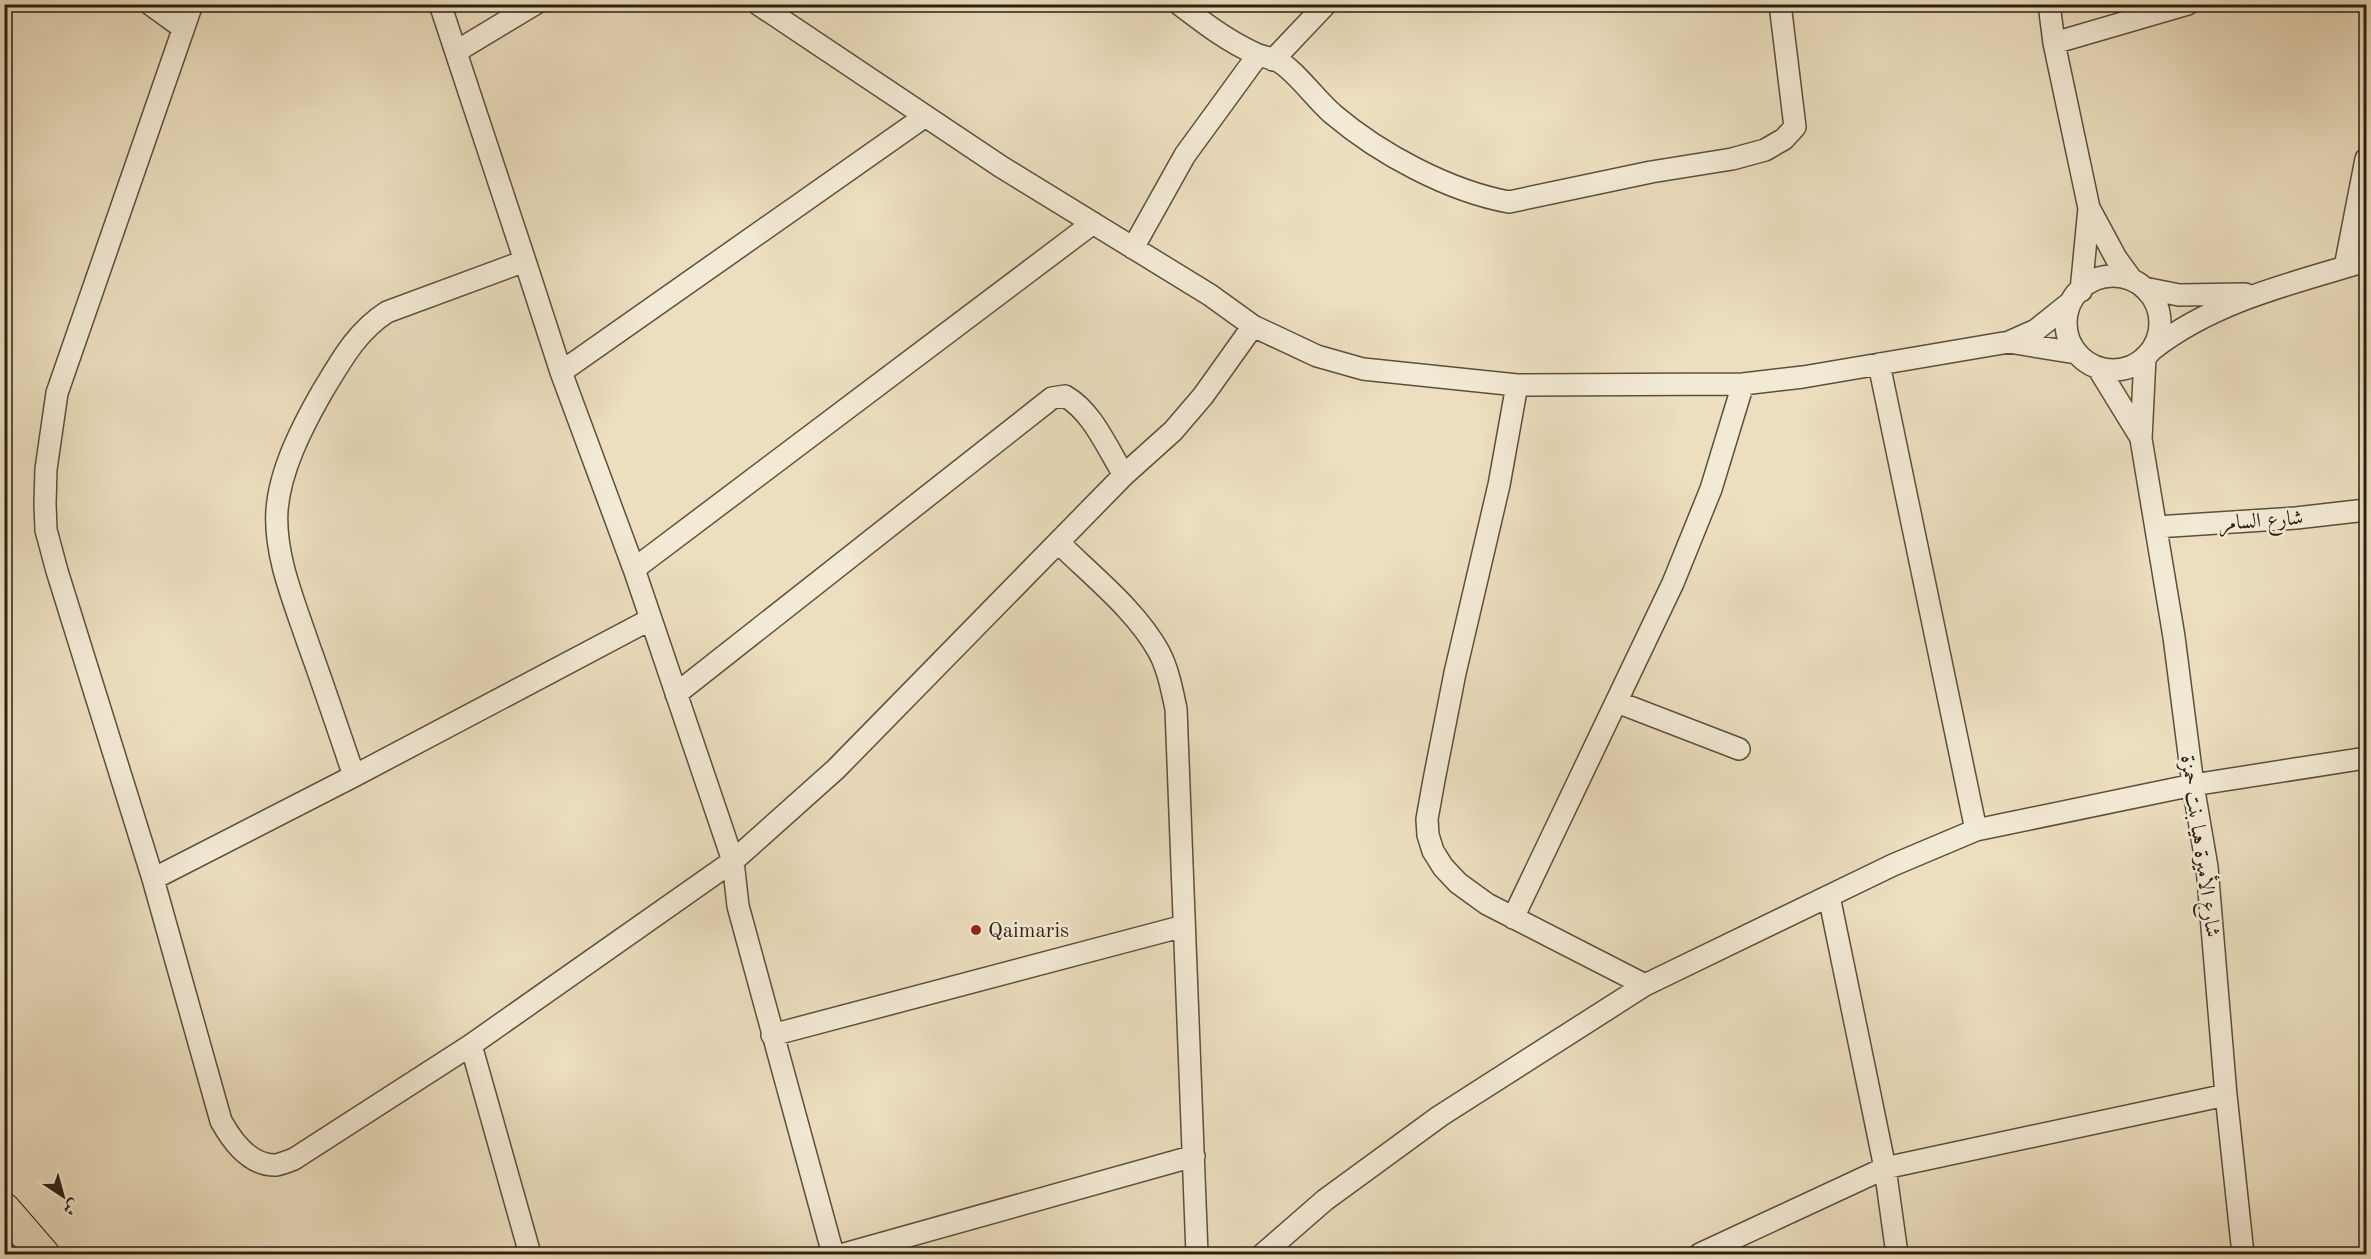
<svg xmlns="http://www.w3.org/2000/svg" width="2371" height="1259" viewBox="0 0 2371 1259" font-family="'Old Standard TT',Amiri,serif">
<rect width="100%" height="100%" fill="#ecdebf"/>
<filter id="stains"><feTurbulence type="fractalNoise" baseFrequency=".00333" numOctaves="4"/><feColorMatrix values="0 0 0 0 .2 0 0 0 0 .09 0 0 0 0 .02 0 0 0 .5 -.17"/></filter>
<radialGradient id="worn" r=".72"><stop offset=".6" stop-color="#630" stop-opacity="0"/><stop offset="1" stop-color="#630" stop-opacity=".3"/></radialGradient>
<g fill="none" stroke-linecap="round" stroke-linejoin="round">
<g stroke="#5b503c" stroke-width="24">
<path id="minor" d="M 150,4 L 183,28
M 192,4 L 57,393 L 46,469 L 45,504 L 46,530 L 57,571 L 153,879 L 221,1121 C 232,1141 250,1166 276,1165 C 281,1164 289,1161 294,1159 L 471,1045 L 733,861 L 836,769 L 1124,475 L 1173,431 L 1203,396 L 1253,326
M 758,4 L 1000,166 L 1210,295 L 1253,326 L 1317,356 L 1363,369 L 1517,385 L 1743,384 L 1803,377 L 2009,342 L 2036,330 L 2071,302
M 1179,4 C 1204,23 1227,41 1256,54 C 1263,57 1271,58 1278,61 C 1295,70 1317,101 1334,115 C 1380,154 1449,191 1509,202 L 1651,172 L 1732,159 L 1765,150 L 1784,139 L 1795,127 L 1780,4
M 2049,4 L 2054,43 L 2089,208 L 2116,258 L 2132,280
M 2054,43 L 2188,4
M 457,51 L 535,4
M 1273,60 L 1326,4
M 1133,248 L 1185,155 L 1258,55
M 525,261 L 561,372 L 634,569 L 733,861 L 738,906 L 833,1254
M 2345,267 L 2366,159
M2066 323a47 47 0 1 1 94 0a47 47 0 1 1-94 0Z
M 2144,288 L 2179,295 L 2245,294
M 2081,291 L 2089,208
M 2009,342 L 2076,353
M 2153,349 C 2214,301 2293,283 2366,261
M 2145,357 L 2141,439 L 2174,637 L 2193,785 L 2207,867 L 2226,1095 L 2243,1254
M 1879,364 L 1976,830
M 2098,368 L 2141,438
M 561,372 L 924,117
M 1517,385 L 1499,485 L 1455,673 L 1434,780 L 1427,819 L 1428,835 L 1433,851 L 1443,867 L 1458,883 L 1487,904 L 1645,985
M 2156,527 L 2296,518 L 2366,510
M 1059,543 C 1092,576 1136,610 1159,652 C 1168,669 1172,690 1176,709 L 1197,1254
M 634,569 L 1093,223
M 676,694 L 1052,398 L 1065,396 C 1093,412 1107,448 1124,475
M 1617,702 L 1739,749
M 354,776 C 339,732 324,687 308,643 C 294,601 274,555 277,510 C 280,470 302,427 322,392 C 341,361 356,332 387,312 L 525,261 L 440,4
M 153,879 L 354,776 L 651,619
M 1829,896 L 1885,1168 L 1897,1254
M 1513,918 L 1673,583 L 1711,489 L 1743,384
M 772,1035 L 1184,926
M 471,1045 L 530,1254
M 844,1254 L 1194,1156
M 1263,1254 L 1325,1200 L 1440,1116 L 1645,985 L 1893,865 L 1976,830 L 2193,785 L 2366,758
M 1700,1254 L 1885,1168 L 2226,1095"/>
</g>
<g stroke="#2b2011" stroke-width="34">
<path id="highway" d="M 4,1209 L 43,1254"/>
</g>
<use href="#minor" stroke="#f3ead5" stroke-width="21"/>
<use href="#highway" stroke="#ecdebf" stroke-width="32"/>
</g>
<circle fill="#8f2418" stroke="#f3ead5" stroke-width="2" cx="976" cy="930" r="6"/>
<g text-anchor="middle" stroke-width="5" stroke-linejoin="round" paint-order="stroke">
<g font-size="21" fill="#2b2011" stroke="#f3ead5">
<text transform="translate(2261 520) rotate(-4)" y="7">شارع السامر</text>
<text transform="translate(2201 846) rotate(82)" y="7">شارع الأميرة هيا بنت حمزة</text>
</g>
<g font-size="21" fill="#2b2011" stroke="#f3ead5" text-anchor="start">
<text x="988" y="937">Qaimaris</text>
</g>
</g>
<rect width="2371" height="1259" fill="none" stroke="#ecdebf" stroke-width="24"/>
<rect x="6" y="6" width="2359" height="1247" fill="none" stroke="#2b2011" stroke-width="3"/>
<rect x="12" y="12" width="2347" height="1235" fill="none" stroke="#2b2011" stroke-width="1.5"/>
<g transform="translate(63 1196) rotate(144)" stroke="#f3ead5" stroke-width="4.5" paint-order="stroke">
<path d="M0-4.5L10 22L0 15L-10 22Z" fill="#2b2011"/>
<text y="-9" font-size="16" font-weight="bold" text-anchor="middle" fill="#2b2011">ش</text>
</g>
<rect width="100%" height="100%" filter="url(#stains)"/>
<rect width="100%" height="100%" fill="url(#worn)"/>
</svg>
